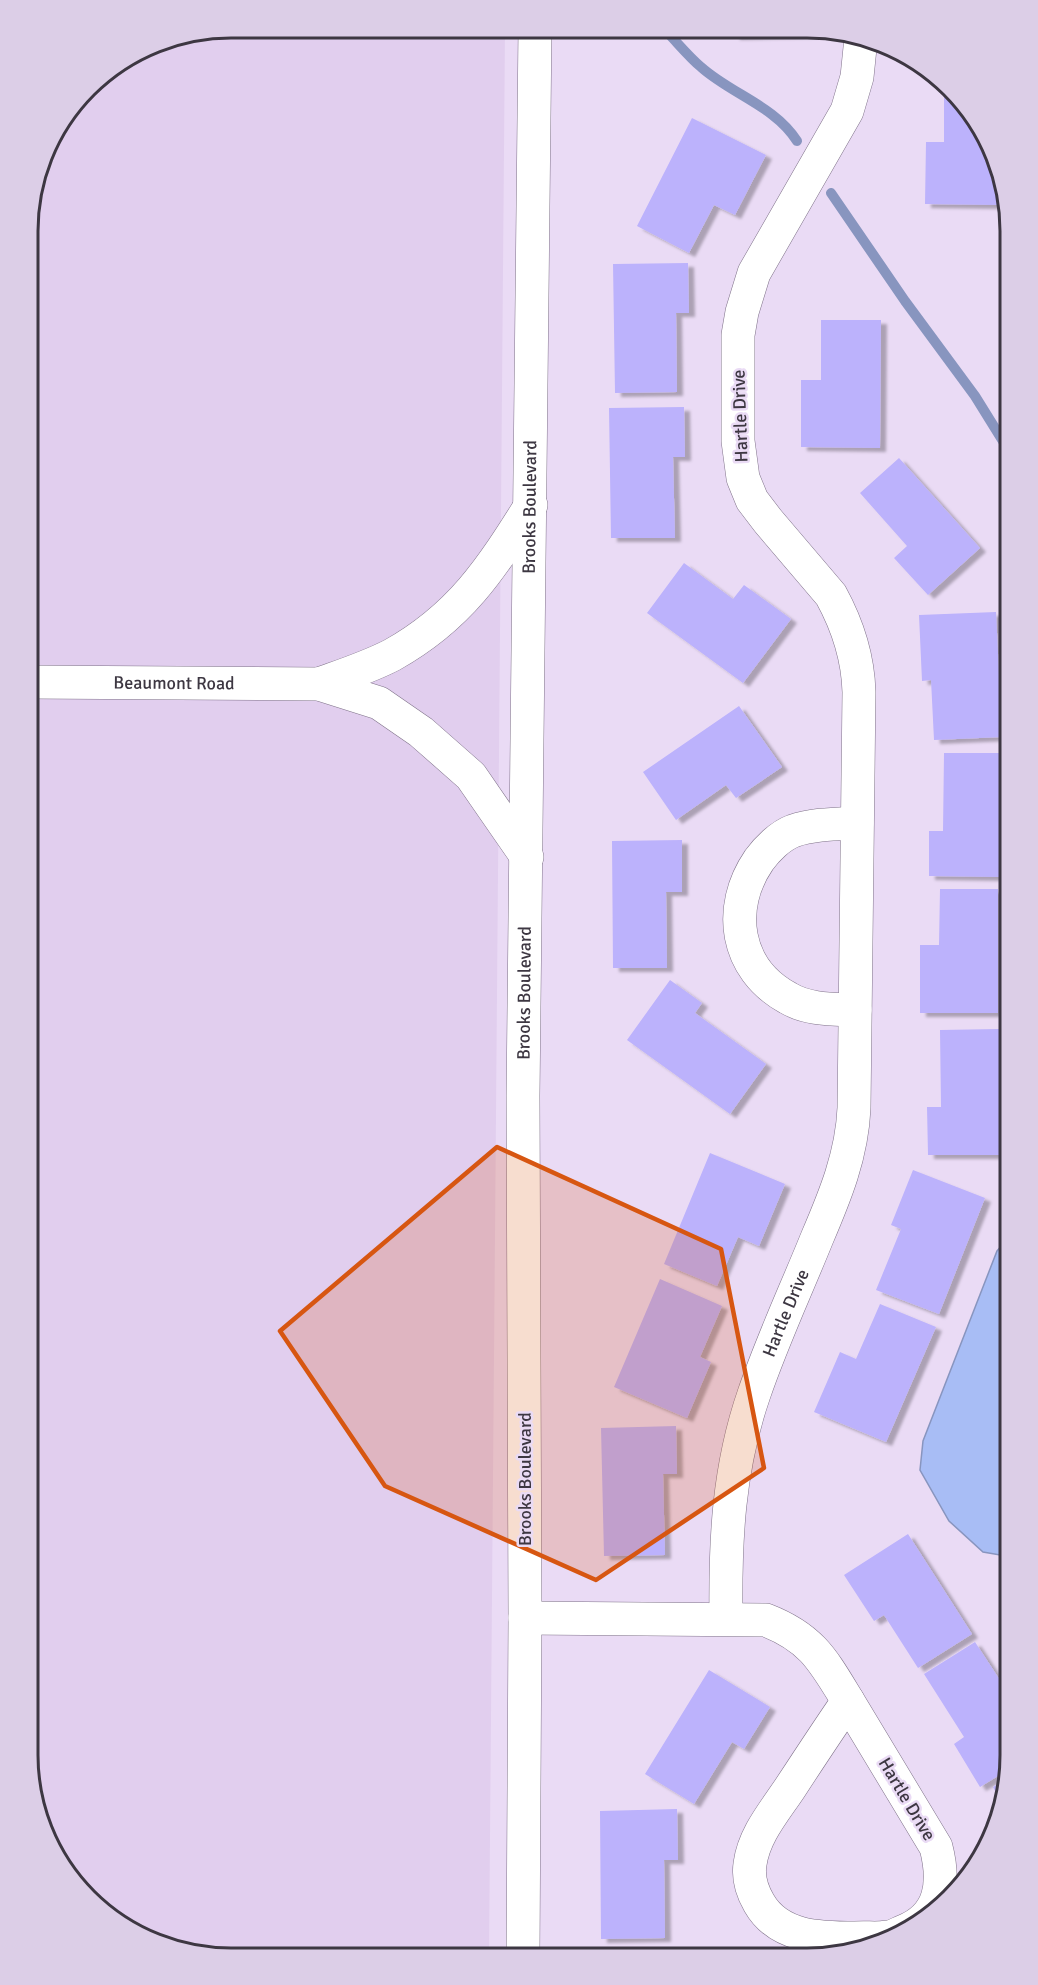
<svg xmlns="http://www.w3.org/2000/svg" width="1038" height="1985" viewBox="0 0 1038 1985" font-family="Signika,sans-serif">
<defs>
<filter id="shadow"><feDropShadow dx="6" dy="4" stdDeviation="1.5" flood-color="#0004"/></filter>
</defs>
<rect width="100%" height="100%" fill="#eadbf5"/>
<path fill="#e1ceee" d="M 230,27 L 505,29 L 489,1957 L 203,1956 L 152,1942 L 96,1908 L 38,1820 L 27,1755 L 29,204 L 48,140 L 96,78 L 153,42 Z"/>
<path fill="#a8bdf5" stroke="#8895bf" stroke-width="1.5" d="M 1011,1235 L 1011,1540 L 1000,1555 L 983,1552 L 949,1521 L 920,1470 L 923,1441 L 997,1251 Z"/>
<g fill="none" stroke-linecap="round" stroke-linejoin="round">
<path stroke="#8895bf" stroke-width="10" d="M 665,30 C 677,42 688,56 701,67 C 731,94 775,106 797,141
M 831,193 L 905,301 L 975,396 L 1011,454"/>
</g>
<path fill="#bcb2fc" filter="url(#shadow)" d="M 734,30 L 813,31 L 813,34 L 734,36 Z
M 944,81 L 1000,164 L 999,205 L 925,204 L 926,142 L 944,142 Z
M 692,118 L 766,155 L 735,215 L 714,205 L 689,253 L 637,226 Z
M 688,263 L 689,313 L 676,313 L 677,392 L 615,393 L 613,264 Z
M 821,320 L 881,320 L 880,448 L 801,447 L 801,380 L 821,380 Z
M 684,407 L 685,457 L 673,457 L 675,538 L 611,538 L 609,408 Z
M 899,458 L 980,548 L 928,595 L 894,558 L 907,546 L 860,493 Z
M 684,563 L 733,599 L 744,585 L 791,619 L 743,683 L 647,613 Z
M 996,612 L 1002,737 L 934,740 L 931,680 L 922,681 L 919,615 Z
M 739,706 L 782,767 L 736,798 L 726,785 L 676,820 L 643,772 Z
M 944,753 L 1002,753 L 1001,877 L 929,876 L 929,831 L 943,831 Z
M 682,840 L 682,892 L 666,892 L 667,968 L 613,968 L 612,841 Z
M 940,889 L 998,889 L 998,1013 L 920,1013 L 920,945 L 939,945 Z
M 670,980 L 702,1003 L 695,1013 L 766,1064 L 730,1114 L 627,1040 Z
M 999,1029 L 999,1155 L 928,1155 L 927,1107 L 941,1107 L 940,1030 Z
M 710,1153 L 785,1184 L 759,1246 L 738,1237 L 717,1286 L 664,1264 Z
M 913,1170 L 985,1198 L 939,1314 L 876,1290 L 901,1229 L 891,1225 Z
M 660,1279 L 722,1306 L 700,1357 L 711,1362 L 687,1418 L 614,1387 Z
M 880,1304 L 936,1327 L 886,1442 L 814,1412 L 840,1352 L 856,1359 Z
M 676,1426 L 677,1474 L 663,1474 L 665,1555 L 604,1556 L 601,1428 Z
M 908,1534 L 972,1634 L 918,1668 L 884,1615 L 874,1621 L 844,1575 Z
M 975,1642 L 1011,1697 L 1011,1768 L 980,1787 L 954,1744 L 964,1737 L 924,1674 Z
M 709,1670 L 770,1707 L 744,1749 L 732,1742 L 694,1804 L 645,1774 Z
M 1008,1778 L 1002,1804 L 993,1787 Z
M 677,1809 L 678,1860 L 664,1860 L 665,1938 L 601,1939 L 600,1811 Z"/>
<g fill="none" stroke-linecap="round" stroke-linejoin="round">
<g stroke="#7f7289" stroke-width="34">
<g id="minor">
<path id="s1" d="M 28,682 L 319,684 L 379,703 L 421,732 L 471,776 L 527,857"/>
<path d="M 319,684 C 344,675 369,667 392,655 C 460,617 491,569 531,505"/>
<path d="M 855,1010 C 832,1009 808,1010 788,998 C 735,969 726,908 759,860 C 767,849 780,836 793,831 C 813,824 837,824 857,823"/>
<path d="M 525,1618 L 766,1620 C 812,1638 823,1660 848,1701"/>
<path id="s2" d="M 726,1619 C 725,1541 728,1469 754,1394 C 772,1341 796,1290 817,1238 C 835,1196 852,1155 854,1108 L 859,692 C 858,656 848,626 831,595 L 768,521 L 752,500 L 743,478 L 738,441 L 738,335 L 742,312 L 754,273 L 847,111 L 857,77 L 861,38"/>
<path d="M 848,1701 L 936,1847 C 945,1882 942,1916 904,1931 C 899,1933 893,1937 887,1937 C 877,1939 866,1937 856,1938 C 820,1938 779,1938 759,1903 C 752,1891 748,1877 750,1864 C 754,1835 774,1812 790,1788 C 809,1759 828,1730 848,1701 Z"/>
<path id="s3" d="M 523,1957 L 525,1618 L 523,1096 L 535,29"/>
</g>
</g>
<use href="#minor" stroke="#fff" stroke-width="33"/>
</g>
<path fill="#d75611" fill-opacity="0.2" stroke="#d75611" stroke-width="4.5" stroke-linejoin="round" d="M 497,1147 L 721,1249 L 764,1468 L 596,1580 L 385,1486 L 280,1331 Z"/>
<g text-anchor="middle" stroke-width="5" stroke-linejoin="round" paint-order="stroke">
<g font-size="18" fill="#3d3742" stroke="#eadbf5">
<text transform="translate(740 416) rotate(-92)" y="6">Hartle Drive</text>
<text dy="6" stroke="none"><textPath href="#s3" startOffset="1450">Brooks Boulevard</textPath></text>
<text dy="6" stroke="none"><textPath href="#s1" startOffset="146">Beaumont Road</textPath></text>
<text dy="6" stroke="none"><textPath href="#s3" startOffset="964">Brooks Boulevard</textPath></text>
<text dy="6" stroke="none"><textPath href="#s2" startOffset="315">Hartle Drive</textPath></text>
<text transform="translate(525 1479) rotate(-90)" y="6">Brooks Boulevard</text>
<text transform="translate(907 1799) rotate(59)" y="6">Hartle Drive</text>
</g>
</g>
<path d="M0 0H1038V1985H0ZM231 38H807A193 193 0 0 1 1000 231V1755A193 193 0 0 1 807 1948H231A193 193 0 0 1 38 1755V231A193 193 0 0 1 231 38Z" fill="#dccee7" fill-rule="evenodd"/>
<path fill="none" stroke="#3d3742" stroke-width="3" d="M231 38H807A193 193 0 0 1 1000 231V1755A193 193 0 0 1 807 1948H231A193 193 0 0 1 38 1755V231A193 193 0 0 1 231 38Z"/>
</svg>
